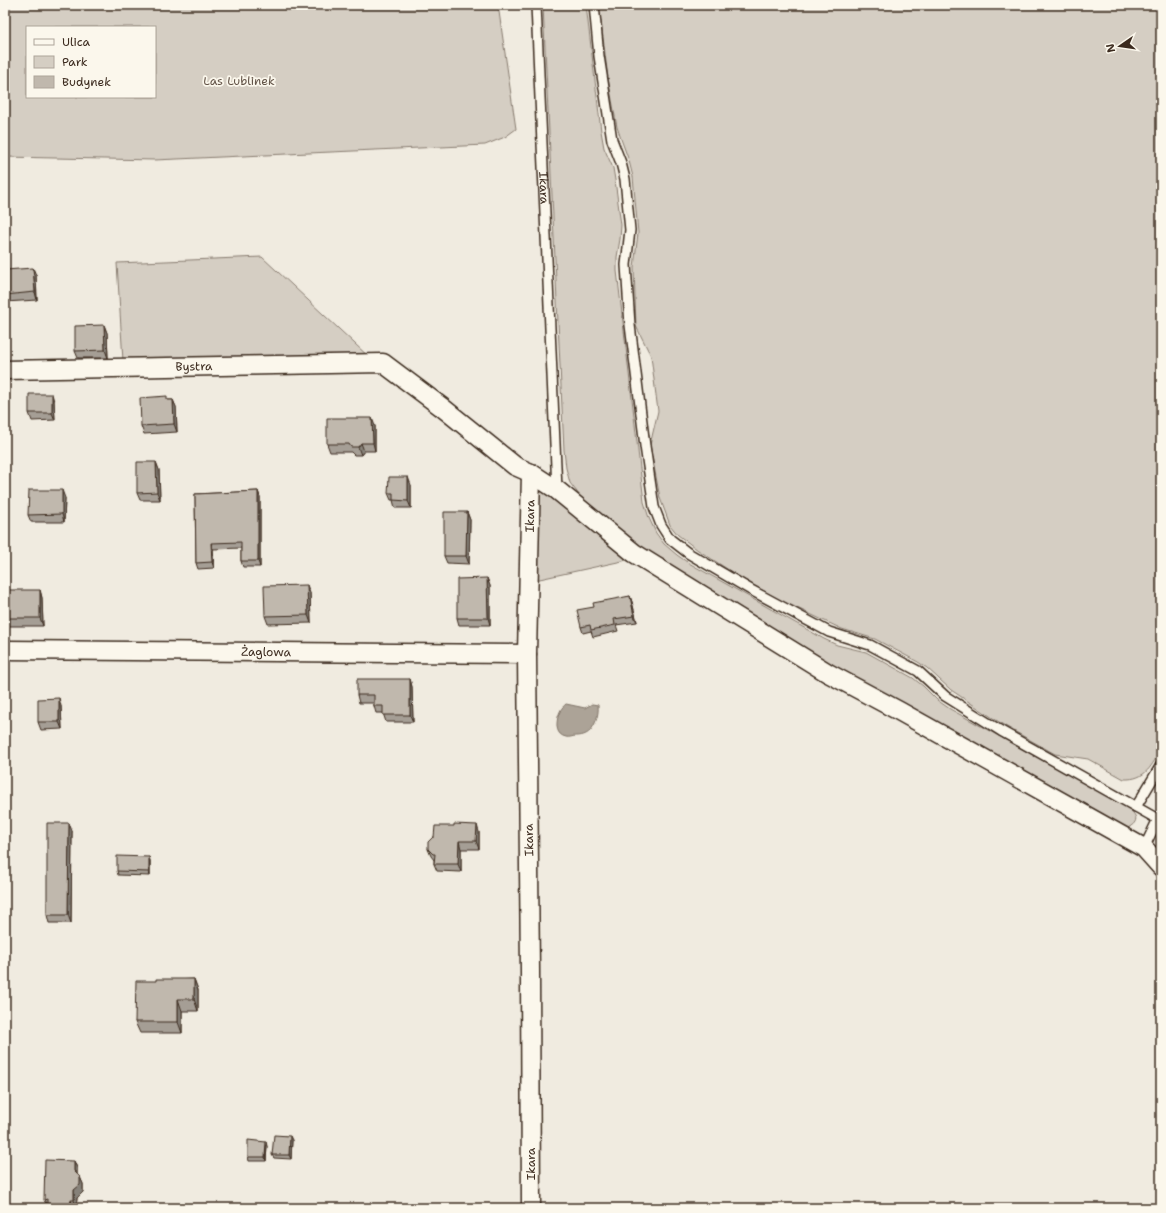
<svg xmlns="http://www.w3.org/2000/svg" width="1166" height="1213" viewBox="0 0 1166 1213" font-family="'Shantell Sans',sans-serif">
<rect width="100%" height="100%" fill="#f0ebe0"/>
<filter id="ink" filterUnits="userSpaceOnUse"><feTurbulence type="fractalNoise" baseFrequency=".025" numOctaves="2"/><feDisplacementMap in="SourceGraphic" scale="8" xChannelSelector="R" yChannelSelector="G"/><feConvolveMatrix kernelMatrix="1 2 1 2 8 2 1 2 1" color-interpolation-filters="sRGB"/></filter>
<g filter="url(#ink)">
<path fill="#d5cec3" stroke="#887c70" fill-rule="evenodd" d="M 5,5 L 498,5 L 516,129 L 505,137 L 485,145 L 155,160 L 5,157 ZM 27,27 L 155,27 L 155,97 L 27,97 Z
M 543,5 L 586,5 L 601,131 L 604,148 L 613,168 L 615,180 L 621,225 L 620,239 L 617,257 L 617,271 L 644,502 L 649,518 L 656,533 L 664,544 L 677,555 L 687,562 L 824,639 L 837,645 L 866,652 L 913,678 L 923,686 L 937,700 L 950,709 L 1125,806 C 1136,814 1142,821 1126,829 L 830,668 L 642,550 L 580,496 L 570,483 L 566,468 L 564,450 Z
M 599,5 L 1161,5 L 1161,749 C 1152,765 1146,780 1124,779 L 1088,759 L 1055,754 L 1005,726 L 951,690 L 927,668 L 918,662 L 875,639 L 842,629 L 782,601 L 741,578 L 698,550 L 678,535 L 670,525 L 660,498 L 650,445 L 658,411 L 651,356 L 636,326 L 634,267 L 638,233 L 633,177 L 629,161 L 621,139 L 617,127 L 608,78 Z
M 262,257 L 370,358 L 123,361 L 117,263 Z
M 544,488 L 627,560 L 535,580 L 537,490 Z"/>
<path fill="#aca397" stroke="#7f7367" d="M 566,704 L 585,708 L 592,704 L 598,705 C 599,714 596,724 590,731 C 586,735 581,736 576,736 C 573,736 569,738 566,737 C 556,735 556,725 558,717 C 560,711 561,708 566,704 Z"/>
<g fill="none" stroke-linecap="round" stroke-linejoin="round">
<g stroke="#3b2a1e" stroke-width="12">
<g id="service">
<path id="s1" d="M 536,5 L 557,490"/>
<path d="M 594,5 L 599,56 L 612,140 L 621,163 L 625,179 L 630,230 L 626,265 L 630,325 L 645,446 L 654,507 L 661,525 L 670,539 L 688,553 L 751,590 L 829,632 L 870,645 L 918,671 L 945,696 L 1001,731 L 1161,821"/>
<path d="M 1136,807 L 1161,765"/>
<path d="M 1144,848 L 1158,819"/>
</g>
</g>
<g stroke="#3b2a1e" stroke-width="21">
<g id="minor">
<path id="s2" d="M 5,370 L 383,363 L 443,408 L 515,466 L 531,473 L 557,490 L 634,553 L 828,673 L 899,711 L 1144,848 L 1161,867"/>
<path id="s3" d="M 5,650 L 527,654"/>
<path id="s4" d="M 531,1208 L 530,971 L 527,654 L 531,473"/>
</g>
</g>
<use href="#service" stroke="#fbf7ec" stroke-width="9"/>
<use href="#minor" stroke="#fbf7ec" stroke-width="18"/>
</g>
<path fill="#a59e95" stroke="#3b2a1e" d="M 5,270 L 36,275 L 37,300 L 5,302 Z
M 104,325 L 107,333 L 108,358 L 78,358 L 75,351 Z
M 168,400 L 173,400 L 176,407 L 177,432 L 144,434 L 141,426 Z
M 54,401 L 55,420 L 32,421 L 29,413 Z
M 375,426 L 375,451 L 364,451 L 361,455 L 354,455 L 351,452 L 330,452 L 327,444 Z
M 156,462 L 159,470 L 160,500 L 140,500 L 137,493 Z
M 411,485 L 411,508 L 395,508 L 393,500 L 391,500 L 388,493 Z
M 258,491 L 260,497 L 260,567 L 243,567 L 241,561 L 241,548 L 213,549 L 214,568 L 198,569 L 196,563 L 195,494 Z
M 65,498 L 64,522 L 31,522 L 28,515 Z
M 467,512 L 470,520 L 469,564 L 447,563 L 444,556 Z
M 487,578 L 490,586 L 490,625 L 459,625 L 457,618 Z
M 40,590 L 42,598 L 43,626 L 9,626 L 6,618 Z
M 310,593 L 311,623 L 268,624 L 265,616 Z
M 630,596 L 632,602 L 637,622 L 616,625 L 618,631 L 593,637 L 591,631 L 583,633 L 581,627 L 594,607 Z
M 410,679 L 412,687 L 413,722 L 386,722 L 383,713 L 376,713 L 374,706 L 374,703 L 359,703 L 357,695 Z
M 61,706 L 62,729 L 41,730 L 38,722 Z
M 72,831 L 71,923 L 49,923 L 47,915 Z
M 479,832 L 479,849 L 461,849 L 461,872 L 437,871 L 434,864 L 434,860 L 431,856 L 428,849 L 434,837 Z
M 149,857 L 150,861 L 150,876 L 118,875 L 117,871 Z
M 194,979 L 198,990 L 198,1011 L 182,1011 L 182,1033 L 140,1033 L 135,1022 L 156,981 Z
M 292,1140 L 291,1159 L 274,1158 L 272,1155 Z
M 267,1146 L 266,1161 L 249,1161 L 248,1157 Z
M 74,1161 L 77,1168 L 77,1174 L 80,1177 L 83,1184 L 83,1192 L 77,1198 L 76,1208 L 47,1208 L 47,1206 L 44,1200 Z"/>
<path fill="#868179" stroke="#3b2a1e" d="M 33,268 L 36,275 L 37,300 L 35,292 Z
M 104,325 L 107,333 L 108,358 L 105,350 Z
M 52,394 L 54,401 L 55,420 L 52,413 Z
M 173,400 L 176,407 L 177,432 L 174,424 Z
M 372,418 L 375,426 L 375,451 L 373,443 Z
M 361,443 L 364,451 L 361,455 L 358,447 Z
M 156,462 L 159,470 L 160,500 L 157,492 Z
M 408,477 L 411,485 L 411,508 L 408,501 Z
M 62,490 L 65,498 L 64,522 L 62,514 Z
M 258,491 L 260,497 L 260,567 L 258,561 Z
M 467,512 L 470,520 L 469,564 L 466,556 Z
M 211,543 L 213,549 L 214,568 L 212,562 Z
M 487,578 L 490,586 L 490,625 L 488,618 Z
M 307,585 L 310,593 L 311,623 L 308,615 Z
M 40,590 L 42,598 L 43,626 L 40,618 Z
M 630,596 L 632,602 L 637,622 L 634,616 Z
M 410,679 L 412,687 L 413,722 L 410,715 Z
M 59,698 L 61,706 L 62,729 L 59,722 Z
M 69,823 L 72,831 L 71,923 L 68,915 Z
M 477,825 L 479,832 L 479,849 L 476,841 Z
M 459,841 L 461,849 L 461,872 L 458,864 Z
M 149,857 L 150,861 L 150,876 L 149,872 Z
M 194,979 L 198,990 L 198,1011 L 194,999 Z
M 178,999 L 182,1011 L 182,1033 L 178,1022 Z
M 290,1136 L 292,1140 L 291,1159 L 289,1155 Z
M 266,1142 L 267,1146 L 266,1161 L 265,1157 Z
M 74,1161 L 77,1168 L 77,1179 L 74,1171 Z
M 80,1177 L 83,1184 L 83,1192 L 77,1198 L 76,1208 L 74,1200 L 74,1190 Z
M 71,1200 L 73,1208 L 70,1208 Z"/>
<path fill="#c0b8ad" stroke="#3b2a1e" d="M 33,268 L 35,292 L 5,295 L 5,270 Z
M 104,325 L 105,350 L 75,351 L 75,326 Z
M 29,394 L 52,394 L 52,413 L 29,413 Z
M 167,396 L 167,400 L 173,400 L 174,424 L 141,426 L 140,398 Z
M 327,418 L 372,418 L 373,443 L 361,443 L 358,447 L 351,447 L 349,444 L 327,444 Z
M 137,462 L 156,462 L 157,492 L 137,493 Z
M 389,477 L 408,477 L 408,501 L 393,500 L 393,493 L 388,493 Z
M 29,490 L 62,490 L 62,514 L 28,515 Z
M 258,491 L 258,561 L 241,561 L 241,542 L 211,543 L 212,562 L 196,563 L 195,494 Z
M 444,512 L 467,512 L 466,556 L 444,556 Z
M 487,578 L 488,618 L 457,618 L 457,579 Z
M 307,585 L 308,615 L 265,616 L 264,586 Z
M 6,590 L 40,590 L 40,618 L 6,618 Z
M 630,596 L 634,616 L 614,619 L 615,625 L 591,630 L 590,625 L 581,627 L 577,610 L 594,607 L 593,603 Z
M 357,679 L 410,679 L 410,715 L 383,715 L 383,706 L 374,706 L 374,695 L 357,695 Z
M 59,698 L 59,722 L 38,722 L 38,699 Z
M 47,823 L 69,823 L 68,915 L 47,915 Z
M 454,824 L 477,825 L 476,841 L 459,841 L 458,864 L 434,864 L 435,854 L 433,854 L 428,849 L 428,842 L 433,837 L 434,837 L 435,826 L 454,826 Z
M 117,856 L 149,857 L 149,872 L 117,871 Z
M 156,979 L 194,979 L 194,999 L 178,999 L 178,1022 L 135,1022 L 136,981 L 156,981 Z
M 274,1135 L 290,1136 L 289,1155 L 272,1155 Z
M 248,1140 L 266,1142 L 265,1157 L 248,1157 Z
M 45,1160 L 74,1161 L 74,1171 L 80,1177 L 80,1185 L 74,1190 L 74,1200 L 71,1200 L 70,1208 L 47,1208 L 47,1199 L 44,1200 Z"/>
</g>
<g text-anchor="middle" stroke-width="3.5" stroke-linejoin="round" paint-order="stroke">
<g font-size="12" fill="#625347" stroke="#fbf7ec">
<text x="239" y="85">Las Lublinek</text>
</g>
<g font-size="12" fill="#3b2a1e" stroke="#fbf7ec">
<text dy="4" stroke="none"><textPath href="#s1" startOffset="183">Ikara</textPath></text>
<text dy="4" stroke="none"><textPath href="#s2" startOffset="189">Bystra</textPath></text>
<text dy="4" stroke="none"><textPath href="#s4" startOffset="692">Ikara</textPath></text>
<text dy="4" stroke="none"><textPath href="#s3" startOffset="261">Żaglowa</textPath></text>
<text transform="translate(529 840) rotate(-91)" y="4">Ikara</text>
<text transform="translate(531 1164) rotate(-90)" y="4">Ikara</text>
</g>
</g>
<rect width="1166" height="1213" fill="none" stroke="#fbf7ec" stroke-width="20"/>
<rect x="10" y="10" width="1146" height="1193" fill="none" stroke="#3b2a1e" stroke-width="1.5" filter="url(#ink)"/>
<rect x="26" y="26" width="130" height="72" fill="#fbf7ec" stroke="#aea59a"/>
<rect x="34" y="39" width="20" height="6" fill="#fbf7ec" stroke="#aea59a"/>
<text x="62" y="46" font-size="12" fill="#3b2a1e">Ulica</text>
<rect x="34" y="56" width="20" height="12" fill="#d5cec3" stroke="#aea59a"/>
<text x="62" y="66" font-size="12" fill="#3b2a1e">Park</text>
<rect x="34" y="76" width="20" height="12" fill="#c0b8ad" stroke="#aea59a"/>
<text x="62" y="86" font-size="12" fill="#3b2a1e">Budynek</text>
<g transform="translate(1120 46) rotate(257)" stroke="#fbf7ec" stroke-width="3" paint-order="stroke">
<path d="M0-3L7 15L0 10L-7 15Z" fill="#3b2a1e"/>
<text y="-6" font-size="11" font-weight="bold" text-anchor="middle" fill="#3b2a1e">N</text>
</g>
</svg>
